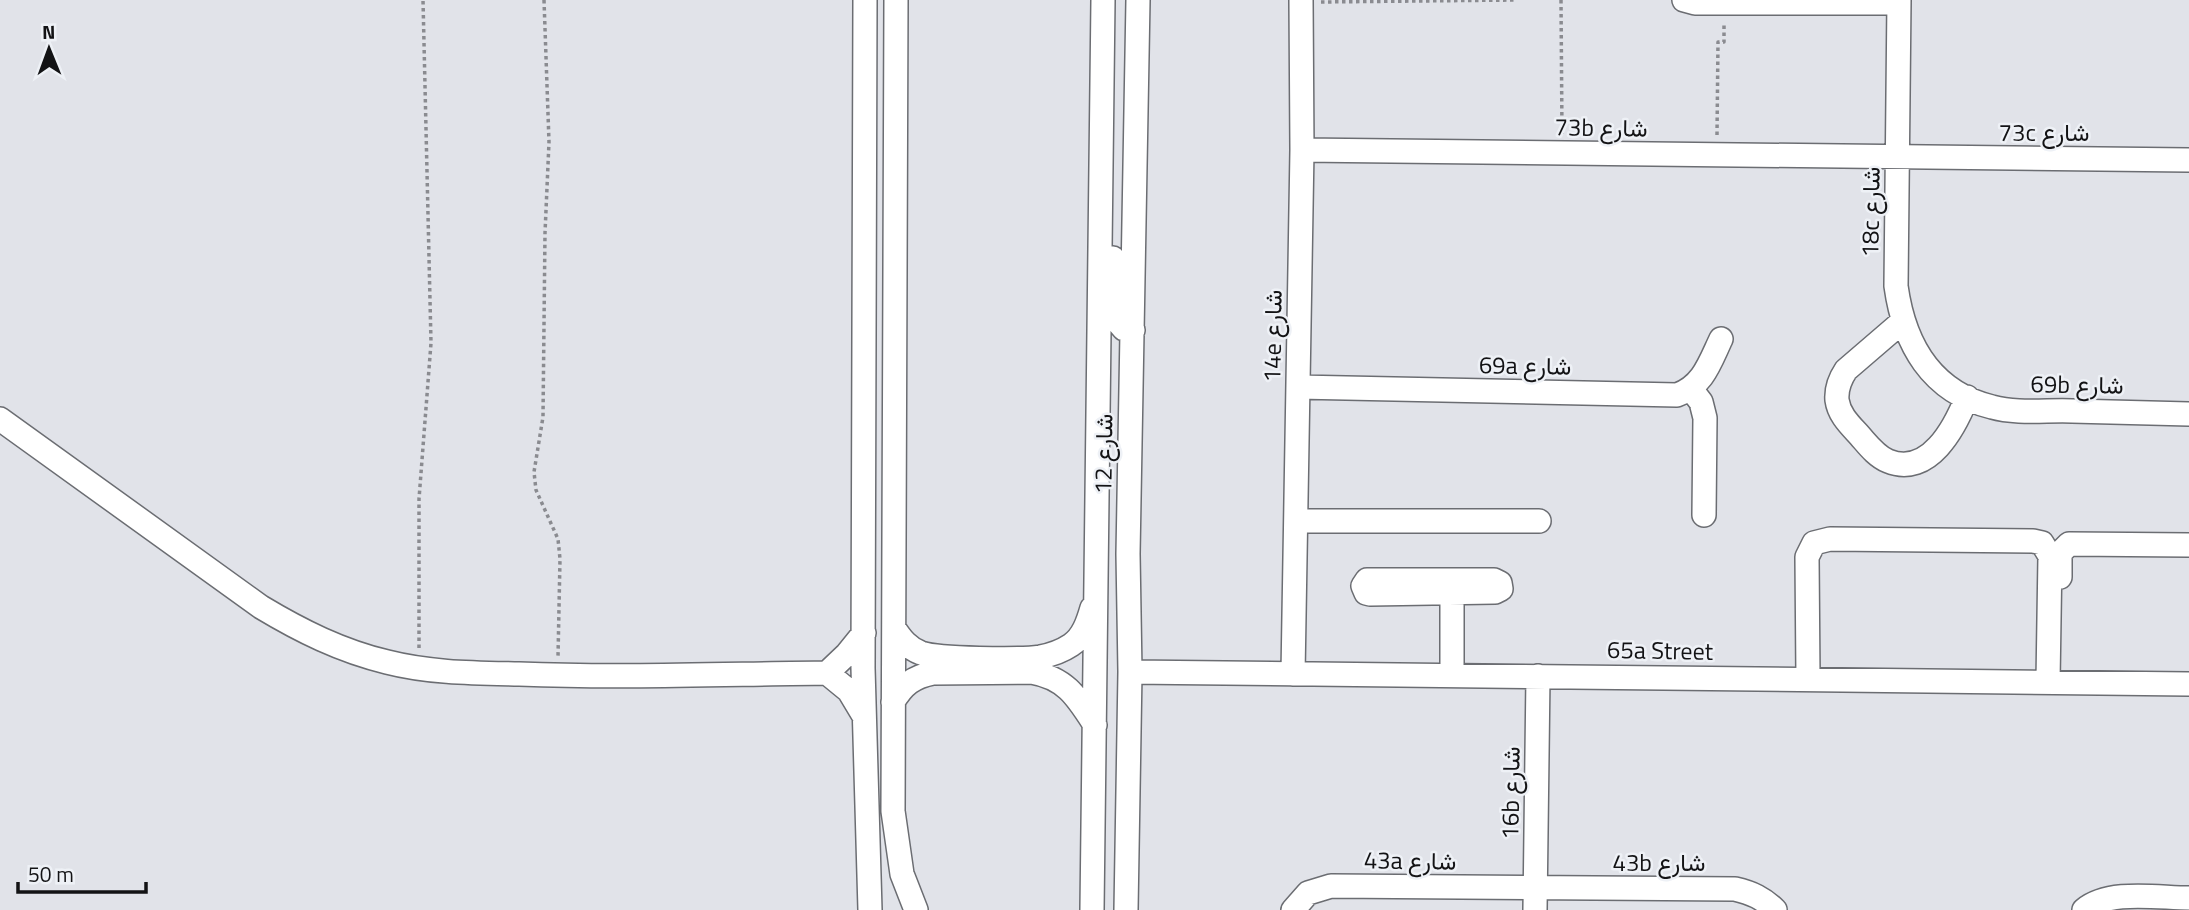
<svg xmlns="http://www.w3.org/2000/svg" width="2189" height="910" viewBox="0 0 2189 910" font-family="'Titillium Web',Vazirmatn,sans-serif">
<rect width="100%" height="100%" fill="#e1e3e9"/>
<g fill="none" stroke-linecap="round" stroke-linejoin="round">
<g stroke="#6b6d72" stroke-width="26">
<path id="minor" d="M 865,0 L 863,668 L 870,910
M 896,0 L 893,811 L 902,874 L 916,910
M 1684,0 L 1695,3 L 1899,3
M 1899,0 L 1896,286 C 1904,344 1931,392 1992,407 C 2017,414 2046,410 2072,411 C 2111,412 2150,413 2189,414
M 1302,150 L 2189,160
M 1113,258 L 1118,322 L 1124,329 L 1133,330
M 1903,321 L 1846,370 C 1840,379 1836,388 1837,400 C 1839,415 1850,425 1860,436 C 1868,445 1876,456 1888,461 C 1929,478 1955,427 1967,397
M 1298,387 L 1677,395 C 1703,386 1710,362 1721,339
M 1691,389 L 1701,402 L 1705,418 L 1704,515
M 0,419 L 261,607 C 301,631 341,651 387,662 C 430,673 475,673 519,674 C 621,678 724,674 827,673 L 849,691 L 864,716
M 1296,521 L 1539,521
M 2060,577 L 2060,553 L 2069,544 L 2189,545
M 1367,580 L 1494,580 L 1500,583 L 1501,589 L 1495,592 L 1370,594 L 1366,593 L 1363,586 Z
M 1452,593 L 1452,675
M 894,628 C 901,639 908,648 921,653 C 938,659 1020,660 1040,657 C 1051,655 1062,651 1071,645 C 1083,637 1088,622 1092,608
M 1130,672 L 2189,684
M 827,673 L 847,654 L 864,633
M 1293,674 L 1302,150 L 1301,0
M 1808,678 L 1807,557 L 1814,543 L 1830,539 L 2033,541 L 2042,543 L 2050,556 L 2048,681
M 893,702 C 903,685 913,677 933,673 L 1031,672 C 1066,678 1077,697 1095,725
M 1092,910 L 1103,0
M 1126,910 L 1130,672 L 1128,554 L 1138,0
M 1293,910 L 1308,893 L 1331,886 L 1735,889 C 1752,893 1763,898 1775,910
M 1535,910 L 1538,676
M 2084,910 C 2109,889 2158,898 2189,898"/>
</g>
<path stroke="#8a8b90" stroke-width="3.5" stroke-dasharray="3.5 3.5" stroke-linecap="butt" d="M 544,0 L 549,142 L 545,233 L 543,417 L 534,472 L 536,490 L 558,539 L 560,559 L 558,657
M 1561,0 L 1562,134
M 1321,2 L 1516,0
M 1717,135 L 1718,42 L 1724,42 L 1724,23
M 419,648 L 419,499 L 431,343 L 423,0"/>
<use href="#minor" stroke="#fff" stroke-width="23"/>
</g>
<g text-anchor="middle" stroke-width="5" stroke-linejoin="round" paint-order="stroke">
<g font-size="24" fill="#131315" stroke="#eef1f6">
<text transform="translate(1601 128) rotate(1)" y="8">73b شارع</text>
<text x="2044" y="141">73c شارع</text>
<text transform="translate(1871 212) rotate(-89)" y="8">18c شارع</text>
<text transform="translate(1273 336) rotate(-89)" y="8">14e شارع</text>
<text transform="translate(1525 366) rotate(1)" y="8">69a شارع</text>
<text transform="translate(2077 385) rotate(1)" y="8">69b شارع</text>
<text transform="translate(1104 454) rotate(-89)" y="8">شارع 12</text>
<text transform="translate(1660 651) rotate(1)" y="8">65a Street</text>
<text transform="translate(1511 793) rotate(-89)" y="8">16b شارع</text>
<text transform="translate(1410 861) rotate(1)" y="8">43a شارع</text>
<text x="1659" y="871">43b شارع</text>
</g>
</g>
<g transform="translate(49 49) rotate(359)" stroke="#eef1f6" stroke-width="5" paint-order="stroke">
<path d="M0-5L12 26L0 18L-12 26Z" fill="#131315"/>
<text y="-10" font-size="19" font-weight="bold" text-anchor="middle" fill="#131315">N</text>
</g>
<path d="M18 882v10h128v-10" fill="none" stroke="#131315" stroke-width="3.5"/>
<text x="28" y="882" font-size="21" fill="#131315" stroke="#eef1f6" stroke-width="5" paint-order="stroke">50 m</text>
</svg>
